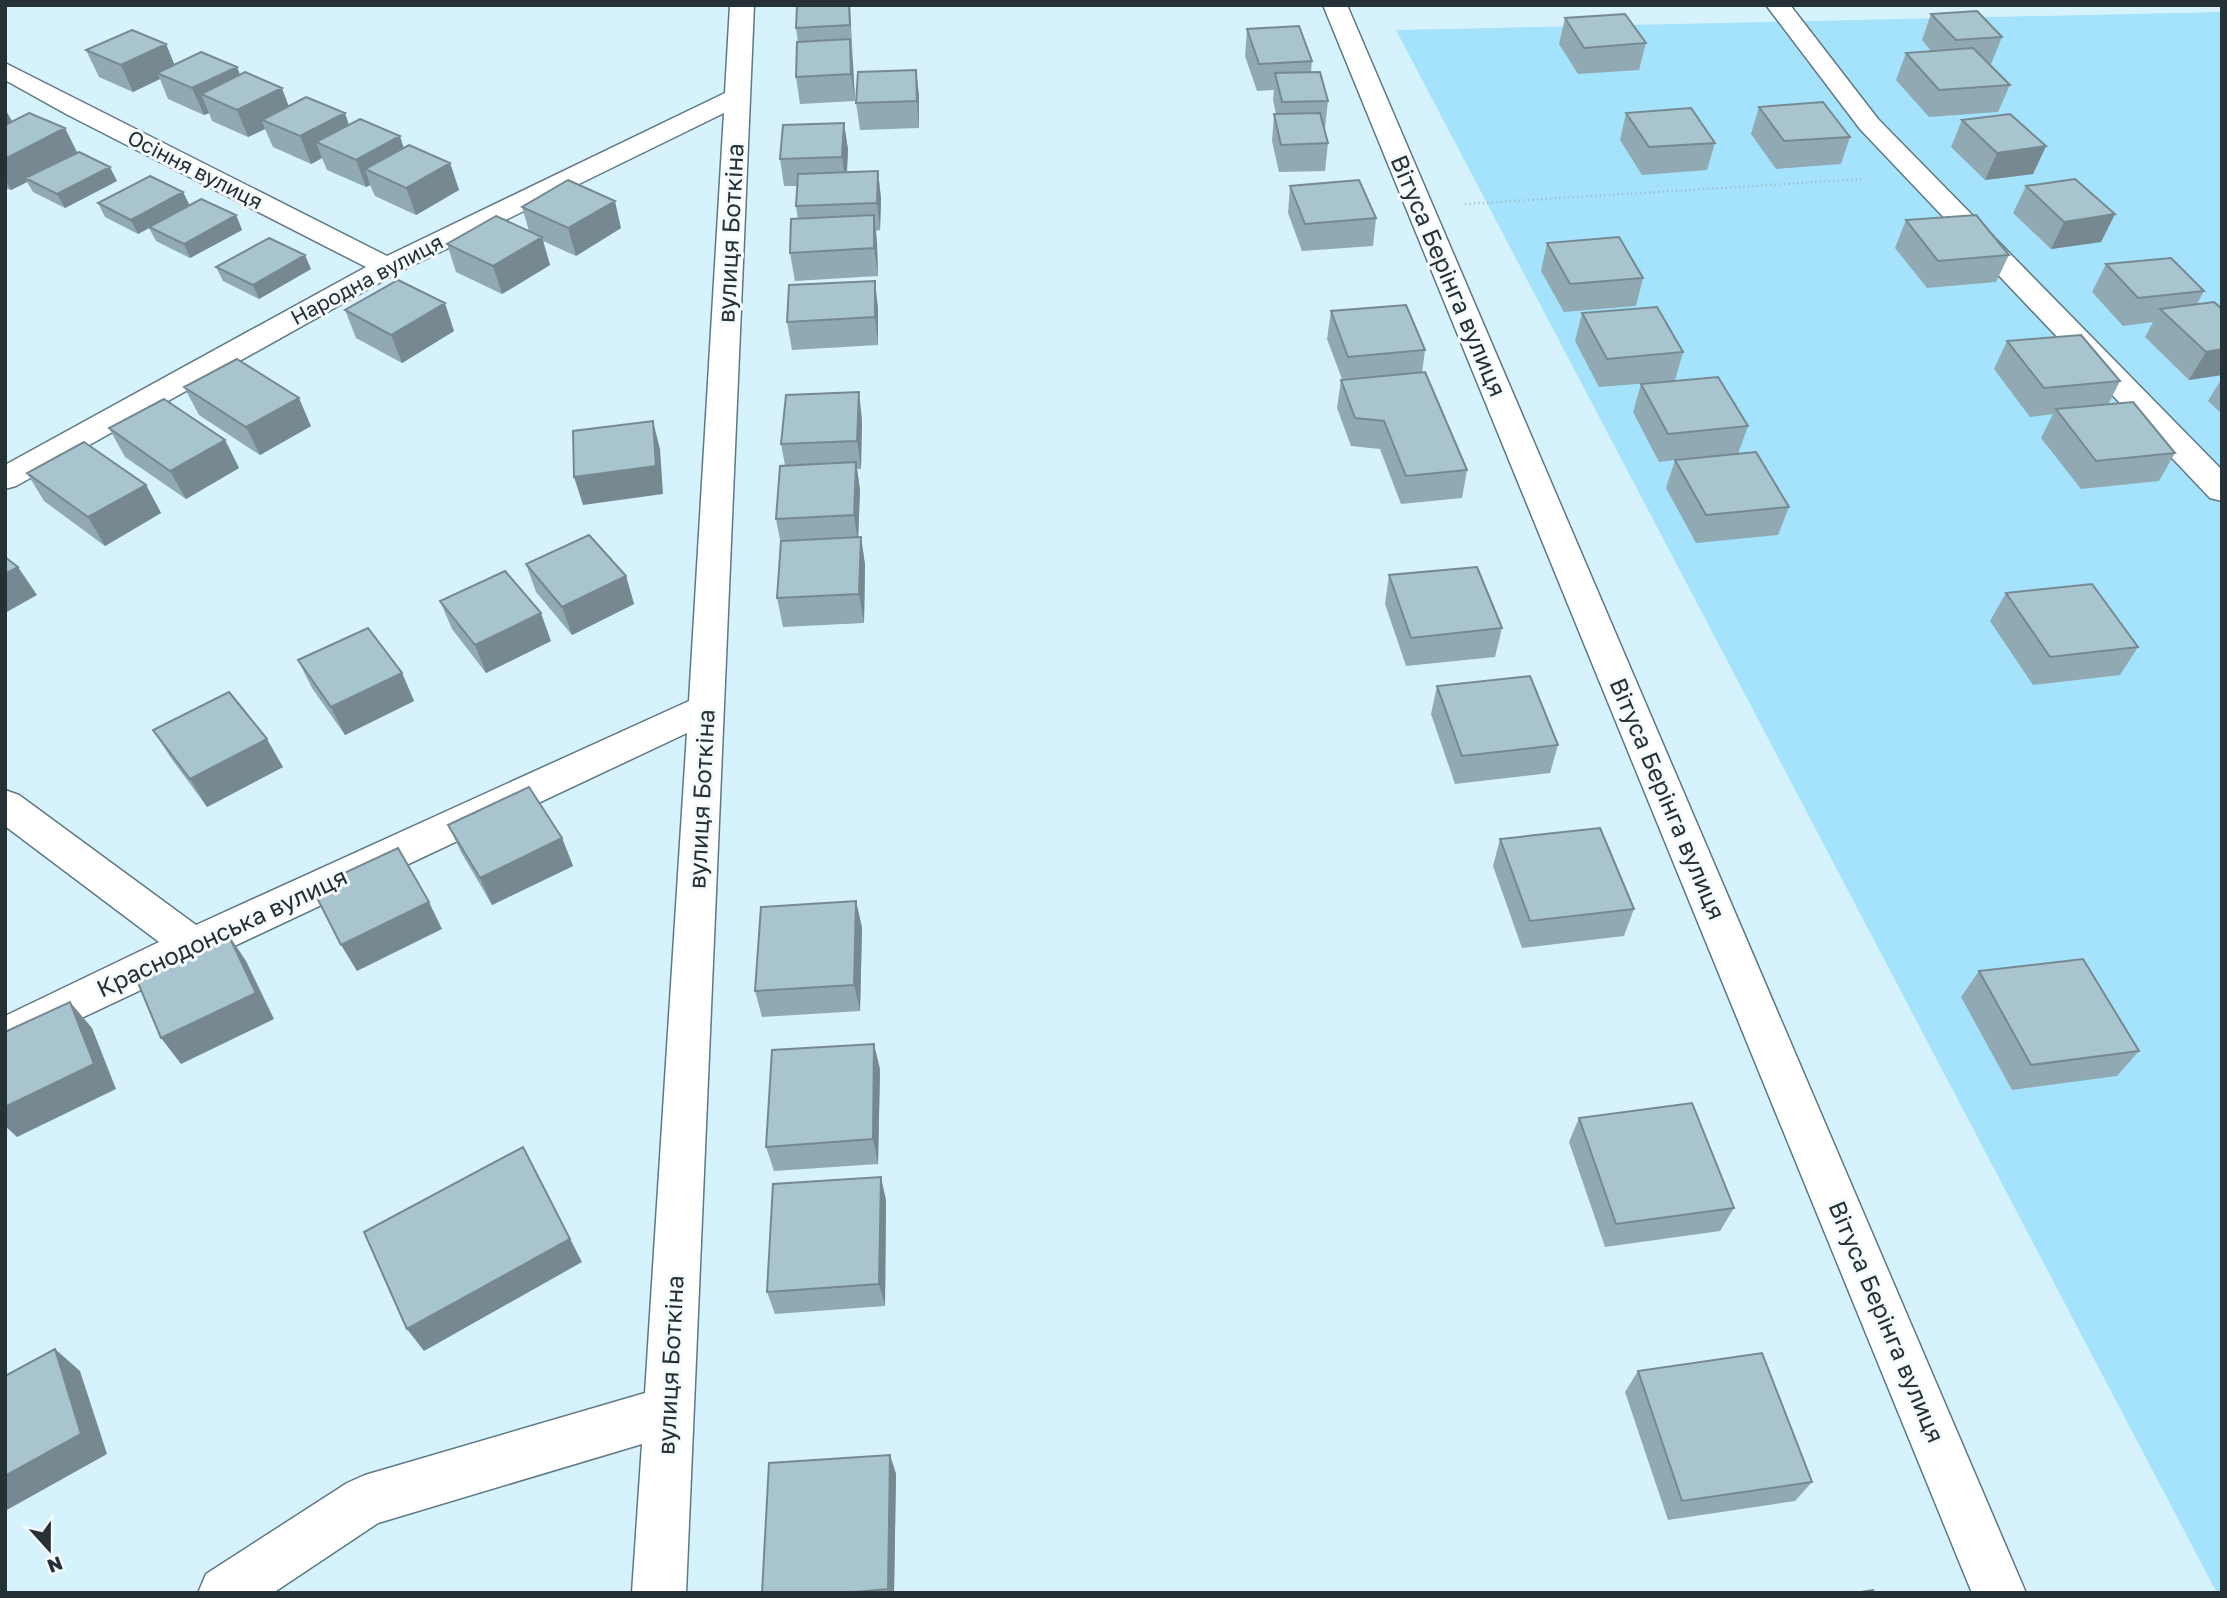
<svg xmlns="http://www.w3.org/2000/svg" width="2227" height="1598" viewBox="0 0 2227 1598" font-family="'Golos Text',sans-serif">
<rect width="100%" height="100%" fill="#d5f2fd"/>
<path fill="#a4e3fb" d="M 2222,12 L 2222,1593 L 2217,1593 L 1396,30 Z"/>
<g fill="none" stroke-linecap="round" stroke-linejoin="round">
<g stroke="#5e7983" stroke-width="3">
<path id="minor" d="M 730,5 L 754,5 L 686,1593 L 632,1593 L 642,1444 L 378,1523 L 273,1593 L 198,1593 L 206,1574 L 347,1483 L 365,1475 L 645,1393 L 687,733 L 5,1054 L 5,1016 L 159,942 L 5,826 L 5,790 L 19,795 L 196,925 L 689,701 L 724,113 L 397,273 L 16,486 L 5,489 L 5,465 L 366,267 L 68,115 L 5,80 L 5,63 L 387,256 L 725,93 Z
M 1323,5 L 1347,5 L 2026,1593 L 1972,1593 Z
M 1766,5 L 1790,5 L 1878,119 L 2222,470 L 2222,501 L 2210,498 L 1860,129 Z"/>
</g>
<path stroke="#9fb7c0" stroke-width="2.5" stroke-dasharray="1 3.5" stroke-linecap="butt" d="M 1465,204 L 1865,179"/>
<use href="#minor" fill="#fff" fill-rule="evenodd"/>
</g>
<path fill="#90a9b2" d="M 797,5 L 850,5 L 855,101 L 800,104 L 796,77 L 798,42 L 796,28 Z
M 1931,14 L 2002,37 L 1991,64 L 1989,64 L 2010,85 L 1998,112 L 1929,117 L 1896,80 L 1906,53 L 1931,51 L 1922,40 Z
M 1565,18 L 1646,43 L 1639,70 L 1578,74 L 1559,44 Z
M 1247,29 L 1312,61 L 1311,72 L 1328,101 L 1325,128 L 1324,128 L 1328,143 L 1325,171 L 1279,172 L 1272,141 L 1274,114 L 1276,114 L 1273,100 L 1274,90 L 1257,91 L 1245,56 Z
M 166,44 L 174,64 L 237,67 L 240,75 L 289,106 L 349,125 L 404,148 L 450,163 L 459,190 L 416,215 L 375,196 L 370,185 L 366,187 L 327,170 L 322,158 L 311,164 L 273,147 L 265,129 L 248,137 L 212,121 L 209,113 L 204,115 L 168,99 L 160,79 L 133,92 L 99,77 L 86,50 Z
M 916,70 L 919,96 L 919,128 L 860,130 L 856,103 Z
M 1759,107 L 1850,137 L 1841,164 L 1776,169 L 1751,134 Z
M 5,109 L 12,121 L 77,153 L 117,181 L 65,208 L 33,192 L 27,182 L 11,190 L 5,188 Z
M 1626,113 L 1715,143 L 1707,170 L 1642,175 L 1620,140 Z
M 1962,120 L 2046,146 L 2033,174 L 1985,180 L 1951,147 Z
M 844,123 L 848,150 L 847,173 L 878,171 L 881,199 L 880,230 L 876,231 L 877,243 L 878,276 L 795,281 L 790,253 L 798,219 L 796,206 L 797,186 L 784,186 L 780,159 Z
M 1290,186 L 1376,218 L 1373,246 L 1302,251 L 1288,213 Z
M 2026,186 L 2115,214 L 2101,242 L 2051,249 L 2013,213 Z
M 183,192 L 189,205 L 236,215 L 242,230 L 190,258 L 156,241 L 149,228 L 138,234 L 105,217 L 98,203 Z
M 522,207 L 621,228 L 576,256 L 543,241 L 550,265 L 502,294 L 456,272 L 447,244 L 529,231 Z
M 1906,220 L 2009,255 L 1996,282 L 1927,288 L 1895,248 Z
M 1547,243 L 1643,278 L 1636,306 L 1564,312 L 1541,271 Z
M 2106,264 L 2204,291 L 2197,304 L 2222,375 L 2189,380 L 2145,337 L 2153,322 L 2123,326 L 2092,292 Z
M 216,267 L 311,269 L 259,299 L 223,281 Z
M 878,308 L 878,345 L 792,350 L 787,322 Z
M 345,310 L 454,331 L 402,363 L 356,338 Z
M 1331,311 L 1425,350 L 1422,373 L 1467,470 L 1462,498 L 1401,504 L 1380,449 L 1351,446 L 1337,408 L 1341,380 L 1342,379 L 1327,339 Z
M 1582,313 L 1683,352 L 1675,381 L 1599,387 L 1575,341 Z
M 2007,341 L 2120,381 L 2108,405 L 2175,453 L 2159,481 L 2081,489 L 2041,438 L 2053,414 L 2030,417 L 1994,369 Z
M 2222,378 L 2222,414 L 2208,401 Z
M 1641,384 L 1748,426 L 1738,454 L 1789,507 L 1778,535 L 1696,543 L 1666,488 L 1675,460 L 1659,462 L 1633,412 Z
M 184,387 L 311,426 L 260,455 L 199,415 Z
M 862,420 L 861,469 L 857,469 L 860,490 L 858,537 L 861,537 L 865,565 L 864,623 L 783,627 L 777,598 L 781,545 L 776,519 L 785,465 L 781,444 Z
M 109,428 L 225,440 L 239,468 L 186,499 L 125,457 Z
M 27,473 L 146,485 L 161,513 L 105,546 L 44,501 Z
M 526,564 L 626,576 L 634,604 L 572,635 L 536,592 Z
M 1389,575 L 1502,628 L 1495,657 L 1406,666 L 1385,604 Z
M 2006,593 L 2138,647 L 2120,675 L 2033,685 L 1990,621 Z
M 440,601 L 551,641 L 486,673 L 452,629 Z
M 298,660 L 402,673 L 414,701 L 345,735 L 312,688 Z
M 1437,686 L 1558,745 L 1550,773 L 1455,784 L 1431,714 Z
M 153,730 L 283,767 L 207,807 L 171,758 Z
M 448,825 L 562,838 L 573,866 L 492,905 L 461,852 Z
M 1500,839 L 1634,909 L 1624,936 L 1522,948 L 1493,866 Z
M 856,901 L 862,928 L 860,1011 L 762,1017 L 755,991 Z
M 1979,971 L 2139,1051 L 2117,1076 L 2012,1090 L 1961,997 Z
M 880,1069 L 878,1164 L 774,1171 L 766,1147 Z
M 1579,1118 L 1734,1208 L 1720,1231 L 1605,1247 L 1569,1142 Z
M 886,1200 L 885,1306 L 775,1314 L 767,1292 Z
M 1638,1371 L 1812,1482 L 1795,1501 L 1668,1520 L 1625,1392 Z
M 890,1455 L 896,1474 L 894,1593 L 762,1593 Z"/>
<path fill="#768991" d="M 850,39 L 853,65 L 855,101 L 851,74 Z
M 166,44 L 177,71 L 157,73 L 160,79 L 133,92 L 121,65 Z
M 237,67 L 247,94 L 201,94 L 209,113 L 204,115 L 192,88 Z
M 916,70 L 919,96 L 919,128 L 917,101 Z
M 282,88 L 292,115 L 262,120 L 265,129 L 248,137 L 237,110 Z
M 5,109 L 15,127 L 5,132 Z
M 345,113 L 354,140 L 316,142 L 322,158 L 311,164 L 300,136 Z
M 844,123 L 848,150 L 846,184 L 842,157 Z
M 65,128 L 79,156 L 25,178 L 27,182 L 11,190 L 5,179 L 5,159 Z
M 400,136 L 409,164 L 365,169 L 370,185 L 366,187 L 356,160 Z
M 2046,146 L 2033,174 L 1985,180 L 1997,153 Z
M 450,163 L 459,190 L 416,215 L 406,188 Z
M 110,167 L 117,181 L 65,208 L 57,194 Z
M 878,171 L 881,199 L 880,230 L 877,203 Z
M 183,192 L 190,206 L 138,234 L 131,220 Z
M 615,201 L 621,228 L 576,256 L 568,228 Z
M 2115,214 L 2101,242 L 2051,249 L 2064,222 Z
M 236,215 L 242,230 L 190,258 L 184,244 Z
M 874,215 L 877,243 L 878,276 L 874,248 Z
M 542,237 L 550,265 L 502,294 L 493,266 Z
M 305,255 L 311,269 L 259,299 L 253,285 Z
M 875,281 L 878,308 L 878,345 L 875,317 Z
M 445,303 L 454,331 L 402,363 L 391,335 Z
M 2222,349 L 2222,375 L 2189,380 L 2206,352 Z
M 859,392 L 862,420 L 861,469 L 857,441 Z
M 299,398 L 311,426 L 260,455 L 246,427 Z
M 653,421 L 660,449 L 663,494 L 583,505 L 574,477 Z
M 225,440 L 239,468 L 186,499 L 170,471 Z
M 856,462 L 860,490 L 858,543 L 854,515 Z
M 146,485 L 161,513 L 105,546 L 88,517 Z
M 861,537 L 865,565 L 864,623 L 859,594 Z
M 18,567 L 37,595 L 5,613 L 5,574 Z
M 626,576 L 634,604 L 572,635 L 562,607 Z
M 541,613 L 551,641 L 486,673 L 475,645 Z
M 402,673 L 414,701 L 345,735 L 331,707 Z
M 267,739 L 283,767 L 207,807 L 190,779 Z
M 562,838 L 573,866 L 492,905 L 480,878 Z
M 856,901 L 862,928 L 860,1011 L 854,985 Z
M 429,902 L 442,929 L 357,971 L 341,945 Z
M 228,934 L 246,961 L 274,1019 L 181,1064 L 161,1038 Z
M 70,1002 L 92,1028 L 116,1089 L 17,1137 L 5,1126 L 5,1107 Z
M 874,1044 L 880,1069 L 878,1164 L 873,1139 Z
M 523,1147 L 582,1262 L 424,1351 L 407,1329 Z
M 881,1177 L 886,1200 L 885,1306 L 879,1284 Z
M 55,1349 L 80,1371 L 107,1454 L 5,1511 L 5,1476 Z
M 890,1455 L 896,1474 L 894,1593 L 889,1593 L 888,1589 Z"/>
<path fill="#a8c4cf" stroke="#768991" stroke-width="2" d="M 797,5 L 849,5 L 850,25 L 796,28 Z
M 1977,11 L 2002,37 L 1956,40 L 1931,14 Z
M 1625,14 L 1646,43 L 1584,48 L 1565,18 Z
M 1299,26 L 1312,61 L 1259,64 L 1247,29 Z
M 132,30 L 166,44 L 121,65 L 86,50 Z
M 850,39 L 851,74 L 796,77 L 797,42 Z
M 1973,48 L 2010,85 L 1939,90 L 1906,53 Z
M 201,52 L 237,67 L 192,88 L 157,73 Z
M 916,70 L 917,101 L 856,103 L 858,72 Z
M 245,72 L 282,88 L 237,110 L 201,94 Z
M 1320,72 L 1328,101 L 1282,102 L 1275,73 Z
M 306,97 L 345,113 L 300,136 L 262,120 Z
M 1823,102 L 1850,137 L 1784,141 L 1759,107 Z
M 1691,108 L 1715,143 L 1649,147 L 1626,113 Z
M 29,113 L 65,128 L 5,159 L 5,125 Z
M 1320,113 L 1328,143 L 1281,145 L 1274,114 Z
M 2010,114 L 2046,146 L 1997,153 L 1962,120 Z
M 360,119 L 400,136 L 356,160 L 316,142 Z
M 844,123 L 842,157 L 780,159 L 783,125 Z
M 409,145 L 450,163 L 406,188 L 365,169 Z
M 79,152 L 110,167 L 57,194 L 25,178 Z
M 878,171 L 877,203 L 796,206 L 798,174 Z
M 150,176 L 183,192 L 131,220 L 98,203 Z
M 2075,179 L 2115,214 L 2064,222 L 2026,186 Z
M 568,180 L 615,201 L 568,228 L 522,207 Z
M 1359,180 L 1376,218 L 1305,224 L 1290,186 Z
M 201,199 L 236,215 L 184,244 L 149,227 Z
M 874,215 L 874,248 L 790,253 L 791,219 Z
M 1976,215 L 2009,255 L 1938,261 L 1906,220 Z
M 496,216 L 542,237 L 493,266 L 447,244 Z
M 1619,237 L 1643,278 L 1570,284 L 1547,243 Z
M 269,238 L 305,255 L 253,285 L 216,267 Z
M 2171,258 L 2204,291 L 2138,298 L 2106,264 Z
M 398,280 L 445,303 L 391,335 L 345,310 Z
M 875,281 L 875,317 L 787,322 L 789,285 Z
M 2214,302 L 2222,309 L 2222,349 L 2206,352 L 2160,309 Z
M 1406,305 L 1425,350 L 1348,357 L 1331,311 Z
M 1657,307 L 1683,352 L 1607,359 L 1582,313 Z
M 2081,335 L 2120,381 L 2044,388 L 2007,341 Z
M 237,359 L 299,398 L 246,427 L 184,387 Z
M 1425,372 L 1467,470 L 1406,476 L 1384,421 L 1355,418 L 1341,380 Z
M 1718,377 L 1748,426 L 1668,434 L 1641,384 Z
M 859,392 L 857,441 L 781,444 L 786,395 Z
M 164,399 L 225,440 L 170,471 L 109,428 Z
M 2133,402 L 2175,453 L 2096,461 L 2056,409 Z
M 653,421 L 656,466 L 574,477 L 573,431 Z
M 84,442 L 146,485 L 88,517 L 27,473 Z
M 1756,452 L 1789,507 L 1706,515 L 1675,460 Z
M 856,462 L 854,515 L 776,519 L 780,466 Z
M 589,535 L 626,576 L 562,607 L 526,564 Z
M 861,537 L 859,594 L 777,598 L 781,541 Z
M 5,557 L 18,567 L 5,574 Z
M 1477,567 L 1502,628 L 1411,638 L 1389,575 Z
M 505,571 L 541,613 L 475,645 L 440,601 Z
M 2092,584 L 2138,647 L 2050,657 L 2006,593 Z
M 368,628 L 402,673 L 331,707 L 298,660 Z
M 1530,676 L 1558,745 L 1462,756 L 1437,686 Z
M 229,692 L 267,739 L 190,779 L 153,730 Z
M 529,787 L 562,838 L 480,878 L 448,825 Z
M 1600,828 L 1634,909 L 1530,921 L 1500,839 Z
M 398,848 L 429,902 L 341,945 L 312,888 Z
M 856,901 L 854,985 L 755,991 L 761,907 Z
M 228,934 L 256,993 L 161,1038 L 136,978 Z
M 2083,959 L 2139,1051 L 2031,1065 L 1979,971 Z
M 70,1002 L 94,1064 L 5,1107 L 5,1032 Z
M 874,1044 L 873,1139 L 766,1147 L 772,1050 Z
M 1692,1103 L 1734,1208 L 1616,1224 L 1579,1118 Z
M 523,1147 L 570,1239 L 407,1329 L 364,1232 Z
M 881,1177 L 879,1284 L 767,1292 L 773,1184 Z
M 55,1349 L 81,1434 L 5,1476 L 5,1376 Z
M 1762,1353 L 1812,1482 L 1682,1501 L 1638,1371 Z
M 890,1455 L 888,1589 L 843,1593 L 762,1593 L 769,1463 Z
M 1873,1590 L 1874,1593 L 1854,1593 Z"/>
<g text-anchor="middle" stroke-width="6" stroke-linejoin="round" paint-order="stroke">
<g font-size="21" fill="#253135" stroke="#f5fbfd">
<text transform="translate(195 170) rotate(27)" y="7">Осіння вулиця</text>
<text transform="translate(367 280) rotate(-28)" y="7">Народна вулиця</text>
</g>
<g font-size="24" fill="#253135" stroke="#f5fbfd">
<text transform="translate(731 233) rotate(-87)" y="8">вулиця Боткіна</text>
<text transform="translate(1448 276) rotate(67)" y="8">Вітуса Берінга вулиця</text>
<text transform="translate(702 799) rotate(-87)" y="8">вулиця Боткіна</text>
<text transform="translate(1667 799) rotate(67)" y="8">Вітуса Берінга вулиця</text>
<text transform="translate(222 933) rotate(-25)" y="8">Краснодонська вулиця</text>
<text transform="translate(1886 1322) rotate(67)" y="8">Вітуса Берінга вулиця</text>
<text transform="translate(671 1365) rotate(-87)" y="8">вулиця Боткіна</text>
</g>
</g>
<rect width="2227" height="1598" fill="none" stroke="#253135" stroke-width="14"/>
<g transform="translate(49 1549) rotate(159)" stroke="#f5fbfd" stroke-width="5" paint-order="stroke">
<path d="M0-5L12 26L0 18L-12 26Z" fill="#253135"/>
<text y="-10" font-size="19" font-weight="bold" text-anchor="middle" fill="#253135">N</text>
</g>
</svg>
